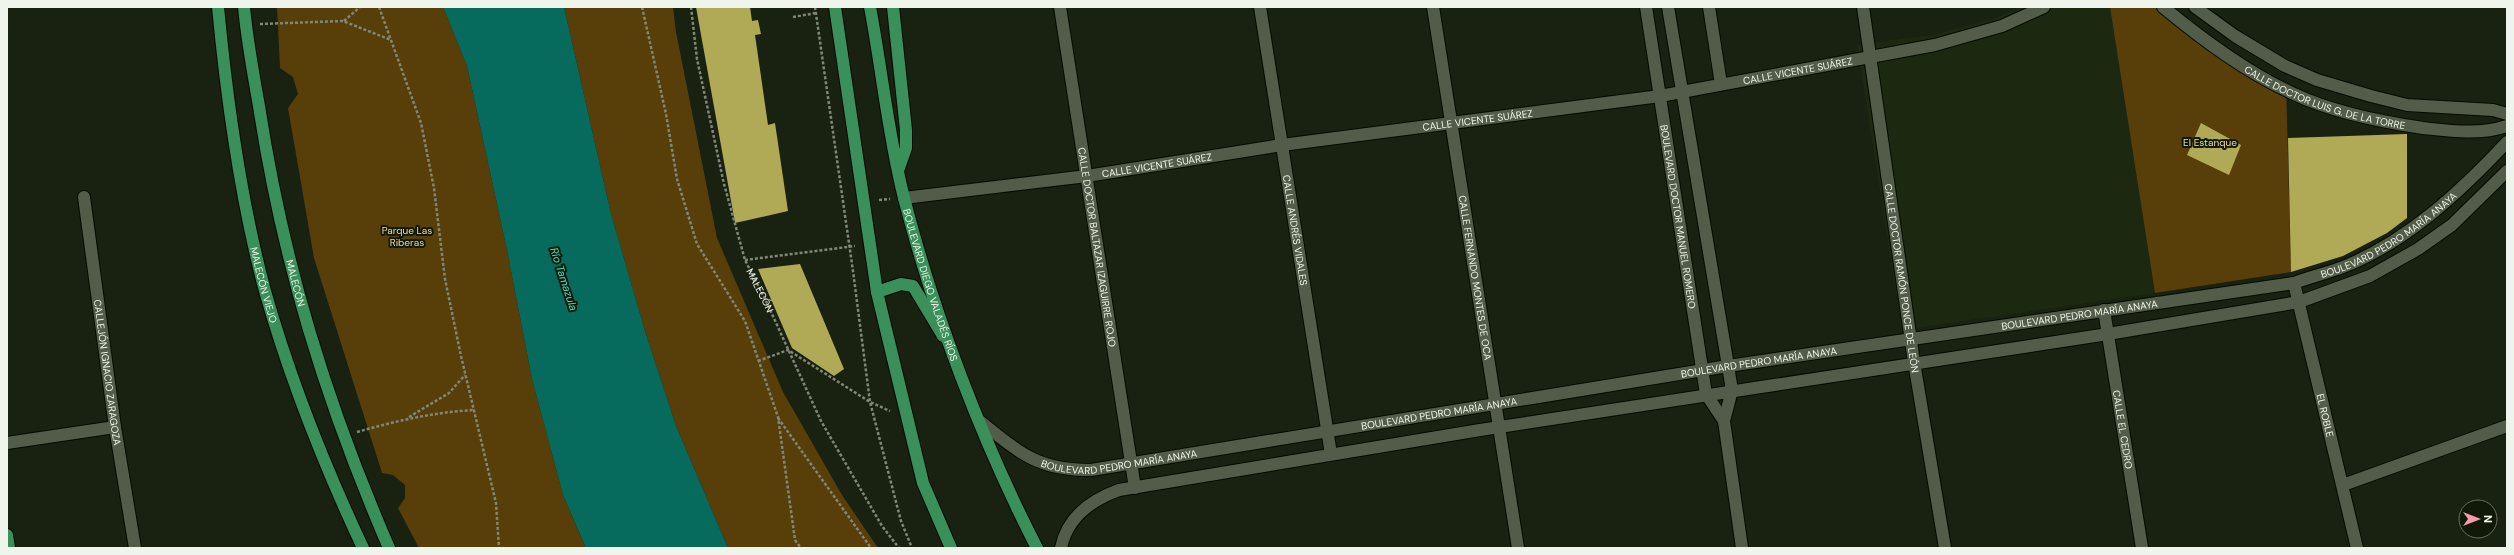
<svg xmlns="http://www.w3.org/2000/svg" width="2514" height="555" viewBox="0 0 2514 555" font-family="'DM Sans',sans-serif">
<rect width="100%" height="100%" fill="#192110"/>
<path fill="#1d2811" d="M 2021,7 L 2110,7 L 2155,293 L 1902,330 L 1857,45 L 1932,35 L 1996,18 Z"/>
<path fill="#583e09" d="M 277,7 L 443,7 L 467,66 L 507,250 L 532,379 L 563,495 L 586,548 L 419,548 L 398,508 L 405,498 L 405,485 L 393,475 L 382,473 L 314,258 L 288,108 L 298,94 L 293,77 L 280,68 Z
M 564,7 L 673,7 L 676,32 L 717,238 L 783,392 L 842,495 L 878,548 L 728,548 L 676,426 L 645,331 L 611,214 Z
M 2110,7 L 2156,7 L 2203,41 L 2286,84 L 2291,272 L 2155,293 Z"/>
<path fill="#066b5c" d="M 443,7 L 564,7 L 611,214 L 645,331 L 676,426 L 728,548 L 586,548 L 563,495 L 532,379 L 507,250 L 467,66 Z"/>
<path fill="#b0aa56" d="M 696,7 L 750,7 L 752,21 L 758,20 L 761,34 L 755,35 L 768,125 L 775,123 L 788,211 L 735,223 Z
M 2201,123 L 2241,145 L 2229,175 L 2187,155 Z
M 2407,134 L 2407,218 L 2387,233 L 2343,256 L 2291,272 L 2288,138 Z
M 800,264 L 844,369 L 834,376 L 792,348 L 758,269 Z"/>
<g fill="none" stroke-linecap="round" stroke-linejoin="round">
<g stroke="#050b01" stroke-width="14">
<g id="minor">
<path id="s2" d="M 1060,7 L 1135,488"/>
<path id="s3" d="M 1260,7 L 1331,454"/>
<path id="s4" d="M 1433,7 L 1518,548"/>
<path id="s5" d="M 1646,7 L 1706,394 L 1724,421"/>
<path d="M 1668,7 L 1732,390 L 1724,421 L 1742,548"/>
<path d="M 1709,7 L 1721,84"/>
<path id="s6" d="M 1863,7 L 1914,362 L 1945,548"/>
<path id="s7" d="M 2163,7 C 2203,40 2247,73 2294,94 C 2332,112 2382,122 2423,128 C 2451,131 2480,135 2507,126"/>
<path d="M 2195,7 L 2235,36 L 2285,66 L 2317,80 L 2371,96 L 2407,105 L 2493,110 L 2507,114"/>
<path id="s8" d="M 84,197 L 115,427 L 135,548"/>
<path id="s9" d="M 904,198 L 1087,176 L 1282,145 L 1660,96 L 1935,45 L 2002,26 L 2044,7"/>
<path id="s10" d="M 2294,283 L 2357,548"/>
<path id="s11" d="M 2104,310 L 2142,548"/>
<path id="s12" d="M 981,422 C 1021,454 1038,470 1091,470 L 1728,366 L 2294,283 C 2310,277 2327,273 2343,267 C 2407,242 2461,191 2507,142"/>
<path d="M 7,443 L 115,427"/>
<path d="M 2343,485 L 2507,426"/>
<path d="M 1061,548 C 1067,518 1091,500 1119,490 L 1480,430 L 2108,334 L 2299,302 L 2370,276 L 2418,249 L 2452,225 L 2507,171"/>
</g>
</g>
<g stroke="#050b01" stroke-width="14">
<g id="major">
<path id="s13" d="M 218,7 C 227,102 240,198 265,291 C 290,379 324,465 363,548"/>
<path id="s14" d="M 244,7 C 247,40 253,73 259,106 C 283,263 326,402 389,548"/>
<path d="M 835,7 L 877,292 L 923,483 L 951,548"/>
<path id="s15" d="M 870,7 C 882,70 888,135 904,198 C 934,315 982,441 1037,548"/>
<path d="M 893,7 L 906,130 L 906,148 L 899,168"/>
<path d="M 877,292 L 901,284 L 913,286 L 943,336"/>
<path d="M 7,535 L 9,548"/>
</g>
</g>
<g stroke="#808779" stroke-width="2.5" stroke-dasharray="3 2" stroke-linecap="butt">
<path d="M 379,7 L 421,123 L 434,188 L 445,279 L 461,356 L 496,503 L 499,548"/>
<path d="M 642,7 L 666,114 L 677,179 L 697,244 L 745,321 L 778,417 L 795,540 L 801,548"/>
<path id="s1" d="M 691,7 L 697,59 L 724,184 L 745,260 L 766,301 L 821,421 L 882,526 L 899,548"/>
<path d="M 815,7 L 853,271 L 870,402 L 901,521 L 912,548"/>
<path d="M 793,17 L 816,13"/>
<path d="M 344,21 L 360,7"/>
<path d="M 260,24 L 343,21 L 391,40"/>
<path d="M 879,200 L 890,199"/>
<path d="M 745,260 L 855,246"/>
<path d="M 758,361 L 788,350 L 870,402 L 890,411"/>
<path d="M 409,417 L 449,393 L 465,375"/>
<path d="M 778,418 L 871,548"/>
<path d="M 357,432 C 396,421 434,412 475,410"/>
</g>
<use href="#minor" stroke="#525c48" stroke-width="12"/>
<use href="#major" stroke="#3a905b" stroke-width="12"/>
</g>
<g text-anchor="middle" stroke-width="4" stroke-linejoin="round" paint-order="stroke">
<g font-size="10" fill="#eff5ea" stroke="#101807">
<text dy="4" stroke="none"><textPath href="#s9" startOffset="903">CALLE VICENTE SUÁREZ</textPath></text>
<text dy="4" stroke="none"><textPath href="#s7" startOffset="188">CALLE DOCTOR LUIS G. DE LA TORRE</textPath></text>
<text dy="4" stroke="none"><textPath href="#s9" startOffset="579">CALLE VICENTE SUÁREZ</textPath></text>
<text dy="4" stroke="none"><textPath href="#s9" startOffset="255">CALLE VICENTE SUÁREZ</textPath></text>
<text dy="4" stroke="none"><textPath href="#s5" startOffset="212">BOULEVARD DOCTOR MANUEL ROMERO</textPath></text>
<text dy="4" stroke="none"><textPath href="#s3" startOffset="226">CALLE ANDRÉS VIDALES</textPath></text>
<text dy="4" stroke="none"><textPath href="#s12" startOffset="1448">BOULEVARD PEDRO MARÍA ANAYA</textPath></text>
<text dy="4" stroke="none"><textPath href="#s2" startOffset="243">CALLE DOCTOR BALTAZAR IZAGUIRRE ROJO</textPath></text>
<text dy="4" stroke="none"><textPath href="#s4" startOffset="274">CALLE FERNANDO MONTES DE OCA</textPath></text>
<text dy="4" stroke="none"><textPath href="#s6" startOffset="274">CALLE DOCTOR RAMÓN PONCE DE LEÓN</textPath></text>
<text dy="4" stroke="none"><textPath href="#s14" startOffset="281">MALECÓN</textPath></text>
<text dy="4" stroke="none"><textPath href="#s13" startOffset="282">MALECÓN VIEJO</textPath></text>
<text dy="4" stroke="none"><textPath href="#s15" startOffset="285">BOULEVARD DIEGO VALADÉS RÍOS</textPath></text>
<text dy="4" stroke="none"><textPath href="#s1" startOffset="293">MALECÓN</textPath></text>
<text dy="4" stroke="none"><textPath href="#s12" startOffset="1124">BOULEVARD PEDRO MARÍA ANAYA</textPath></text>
<text dy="4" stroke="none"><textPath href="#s12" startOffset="800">BOULEVARD PEDRO MARÍA ANAYA</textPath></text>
<text dy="4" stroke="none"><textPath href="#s8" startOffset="177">CALLEJÓN IGNACIO ZARAGOZA</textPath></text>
<text dy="4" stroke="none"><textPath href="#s12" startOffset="476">BOULEVARD PEDRO MARÍA ANAYA</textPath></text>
<text dy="4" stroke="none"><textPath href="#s10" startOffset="136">EL ROBLE</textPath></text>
<text dy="4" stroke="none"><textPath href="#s11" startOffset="121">CALLE EL CEDRO</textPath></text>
<text dy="4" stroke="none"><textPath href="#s12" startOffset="152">BOULEVARD PEDRO MARÍA ANAYA</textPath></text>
</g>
<g font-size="10" fill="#f9d79e" stroke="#101807">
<text x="2210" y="146">El Estanque</text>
<text x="407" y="234">Parque Las<tspan x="407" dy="12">Riberas</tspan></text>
</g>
<g font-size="11" font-style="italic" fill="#3ee1c4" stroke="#101807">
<text transform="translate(564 279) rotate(72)" y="4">Río Tamazula</text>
</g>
</g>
<rect width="2514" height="555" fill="none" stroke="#eff5ea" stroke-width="16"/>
<g transform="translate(2478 519) rotate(90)"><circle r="19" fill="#101807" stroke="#697062"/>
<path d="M0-3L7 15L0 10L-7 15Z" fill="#f39aac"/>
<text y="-6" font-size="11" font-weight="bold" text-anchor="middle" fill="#eff5ea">N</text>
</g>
</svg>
